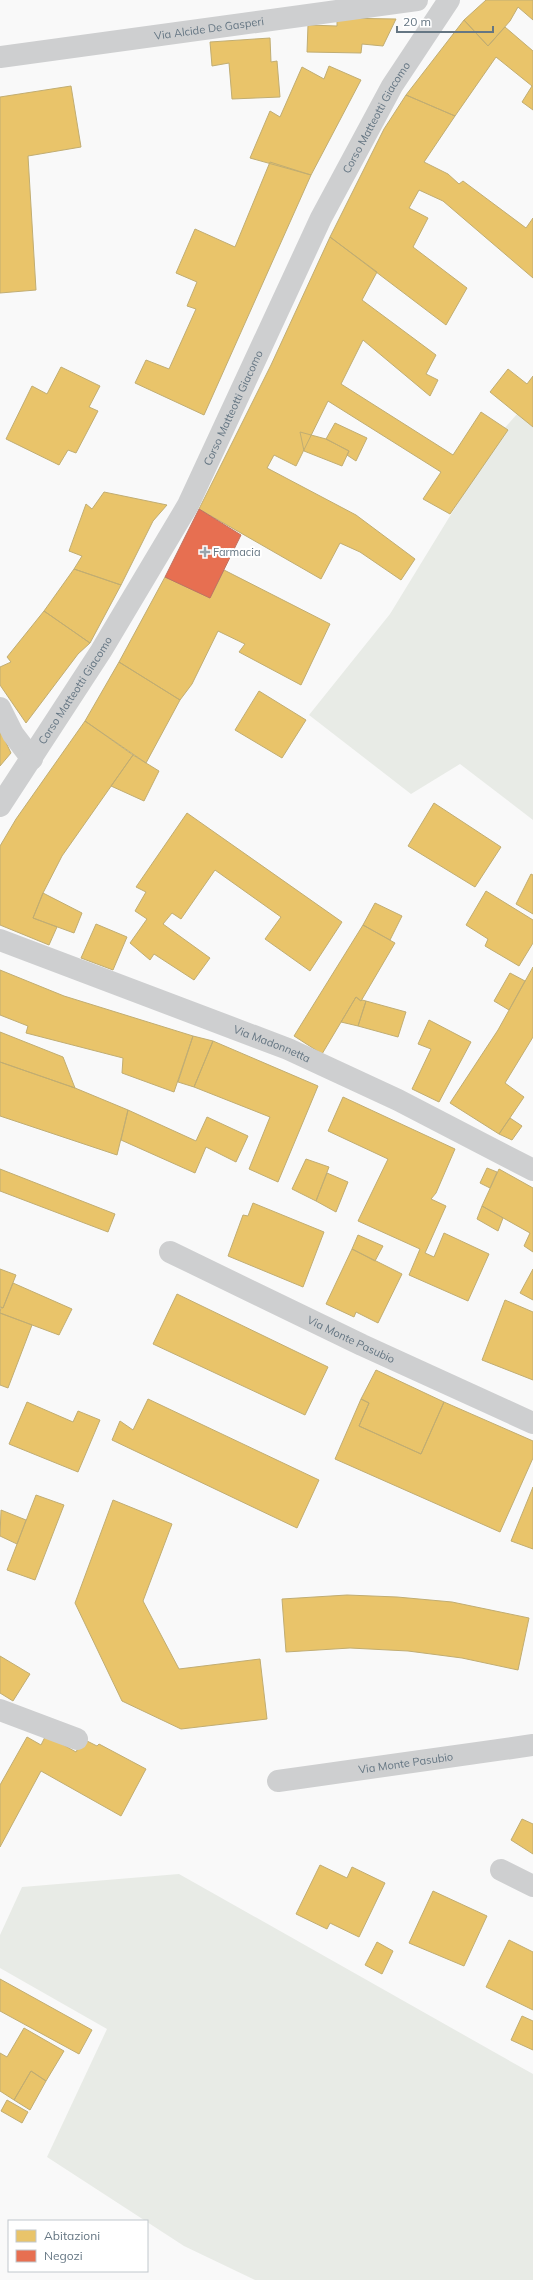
<svg xmlns="http://www.w3.org/2000/svg" width="533" height="2280" viewBox="0 0 533 2280" font-family="Mulish,sans-serif">
<rect width="100%" height="100%" fill="#f9f9f9"/>
<path fill="#e8ebe6" d="M 533,396 L 533,820 L 460,764 L 411,794 L 309,715 L 390,614 L 502,431 Z
M 179,1874 L 533,2074 L 533,2280 L 255,2280 L 184,2246 L 47,2157 L 107,2029 L 0,1968 L 0,1935 L 22,1887 Z"/>
<path fill="#e9c46a" stroke="#c1ad72" d="M 486,0 L 533,0 L 533,20 L 518,7 L 510,21 L 488,46 L 464,20 Z
M 337,18 L 396,19 L 383,46 L 362,44 L 361,53 L 307,52 L 308,25 L 337,26 Z
M 464,20 L 488,46 L 505,27 L 533,51 L 533,110 L 522,102 L 532,86 L 496,57 L 455,116 L 406,95 Z
M 270,38 L 271,62 L 277,61 L 280,97 L 232,99 L 229,63 L 212,66 L 210,42 Z
M 329,66 L 361,80 L 311,175 L 250,158 L 270,111 L 280,117 L 302,67 L 324,79 Z
M 71,86 L 81,147 L 28,156 L 36,290 L 0,293 L 0,97 Z
M 406,95 L 455,116 L 424,162 L 448,174 L 459,184 L 463,181 L 526,228 L 533,218 L 533,278 L 443,201 L 419,190 L 409,208 L 428,218 L 413,247 L 467,288 L 446,325 L 330,237 L 384,129 Z
M 270,162 L 311,175 L 204,415 L 135,383 L 146,360 L 169,369 L 196,309 L 187,306 L 197,282 L 176,273 L 195,229 L 235,247 Z
M 330,237 L 377,272 L 362,300 L 436,355 L 426,374 L 438,380 L 430,396 L 363,340 L 341,384 L 453,455 L 481,412 L 508,430 L 450,514 L 423,499 L 441,472 L 328,401 L 296,466 L 274,455 L 267,468 L 356,515 L 415,559 L 401,580 L 360,552 L 340,543 L 321,579 L 199,509 L 271,365 Z
M 61,367 L 100,386 L 89,407 L 98,411 L 76,453 L 68,450 L 59,465 L 6,439 L 32,386 L 47,394 Z
M 508,369 L 527,384 L 533,376 L 533,427 L 490,392 Z
M 335,423 L 367,438 L 356,461 L 347,455 L 349,451 L 326,439 Z
M 300,432 L 326,439 L 349,451 L 342,466 L 304,451 Z
M 104,492 L 167,505 L 153,521 L 121,585 L 74,569 L 82,556 L 69,551 L 86,504 L 92,509 Z
M 74,569 L 121,585 L 90,643 L 44,611 Z
M 224,570 L 330,624 L 301,685 L 239,652 L 245,644 L 218,631 L 192,684 L 180,700 L 119,662 L 165,577 L 210,598 Z
M 44,611 L 90,643 L 78,654 L 26,723 L 0,685 L 0,667 L 11,662 L 7,657 Z
M 119,662 L 180,700 L 146,763 L 85,721 Z
M 259,691 L 306,720 L 282,758 L 235,730 Z
M 85,721 L 133,755 L 62,856 L 43,893 L 33,918 L 57,927 L 49,945 L 0,925 L 0,846 L 16,819 Z
M 0,730 L 11,753 L 0,766 Z
M 133,755 L 159,771 L 144,801 L 111,786 Z
M 434,803 L 501,847 L 475,887 L 408,846 Z
M 187,813 L 342,922 L 310,971 L 265,939 L 281,917 L 215,870 L 181,919 L 172,913 L 163,924 L 210,958 L 194,980 L 154,954 L 150,960 L 130,943 L 147,919 L 135,911 L 146,892 L 136,887 Z
M 531,874 L 533,875 L 533,914 L 516,904 Z
M 486,891 L 533,920 L 533,943 L 519,966 L 485,946 L 488,939 L 466,925 Z
M 43,893 L 82,913 L 74,933 L 33,918 Z
M 375,903 L 402,916 L 390,940 L 363,925 Z
M 96,924 L 127,937 L 113,970 L 81,958 Z
M 363,925 L 395,943 L 361,1001 L 356,997 L 322,1054 L 294,1036 Z
M 533,967 L 533,1037 L 505,1083 L 524,1097 L 499,1134 L 450,1103 L 498,1030 Z
M 0,970 L 64,996 L 193,1036 L 174,1092 L 122,1073 L 123,1058 L 26,1033 L 28,1026 L 0,1015 Z
M 510,973 L 525,981 L 509,1010 L 494,1001 Z
M 356,997 L 361,1001 L 362,1000 L 366,1001 L 358,1026 L 341,1022 Z
M 366,1001 L 406,1012 L 398,1037 L 358,1026 Z
M 429,1020 L 471,1042 L 439,1102 L 412,1089 L 431,1049 L 418,1044 Z
M 0,1032 L 63,1057 L 75,1088 L 0,1062 Z
M 193,1036 L 213,1041 L 194,1087 L 178,1082 Z
M 213,1041 L 318,1086 L 278,1182 L 249,1169 L 270,1117 L 194,1087 Z
M 0,1062 L 75,1088 L 128,1110 L 117,1155 L 0,1116 Z
M 343,1097 L 455,1149 L 436,1193 L 431,1199 L 446,1206 L 425,1253 L 434,1257 L 444,1233 L 489,1254 L 468,1301 L 409,1275 L 420,1249 L 358,1221 L 388,1159 L 328,1131 Z
M 128,1110 L 196,1141 L 207,1117 L 248,1136 L 236,1162 L 206,1147 L 195,1173 L 121,1140 Z
M 510,1118 L 522,1126 L 512,1140 L 499,1134 Z
M 306,1159 L 329,1167 L 316,1201 L 292,1189 Z
M 487,1168 L 497,1172 L 490,1188 L 480,1183 Z
M 0,1169 L 115,1214 L 108,1232 L 0,1191 Z
M 499,1169 L 533,1188 L 533,1252 L 524,1246 L 530,1233 L 482,1206 Z
M 327,1173 L 348,1182 L 336,1212 L 316,1201 Z
M 253,1203 L 324,1232 L 303,1287 L 228,1256 L 243,1215 L 248,1216 Z
M 482,1206 L 503,1218 L 498,1231 L 477,1219 Z
M 358,1235 L 383,1246 L 375,1261 L 352,1249 Z
M 352,1249 L 402,1274 L 378,1323 L 356,1312 L 354,1317 L 326,1304 Z
M 0,1269 L 16,1275 L 3,1308 L 0,1307 Z
M 533,1269 L 533,1300 L 520,1293 Z
M 13,1283 L 72,1309 L 59,1335 L 0,1313 L 1,1307 L 3,1308 Z
M 177,1294 L 328,1367 L 305,1415 L 153,1344 Z
M 505,1300 L 533,1312 L 533,1380 L 482,1360 Z
M 0,1313 L 32,1325 L 8,1388 L 0,1385 Z
M 376,1370 L 444,1402 L 421,1454 L 359,1426 L 369,1403 L 361,1399 Z
M 148,1399 L 319,1480 L 297,1528 L 112,1440 L 120,1421 L 133,1430 Z
M 361,1399 L 369,1403 L 359,1426 L 421,1454 L 444,1402 L 533,1441 L 533,1458 L 500,1532 L 335,1459 Z
M 27,1402 L 73,1422 L 78,1411 L 100,1420 L 78,1472 L 9,1444 Z
M 533,1487 L 533,1549 L 511,1541 Z
M 36,1495 L 64,1505 L 35,1580 L 7,1570 Z
M 113,1500 L 172,1524 L 143,1601 L 179,1669 L 260,1659 L 267,1719 L 181,1729 L 122,1701 L 75,1603 Z
M 1,1510 L 26,1520 L 17,1544 L 0,1536 Z
M 347,1595 L 397,1597 L 452,1602 L 529,1618 L 518,1670 L 462,1658 L 408,1651 L 350,1648 L 286,1652 L 282,1599 Z
M 0,1656 L 30,1674 L 13,1701 L 0,1693 Z
M 46,1735 L 76,1752 L 83,1739 L 97,1746 L 99,1744 L 146,1769 L 121,1816 L 41,1771 L 0,1847 L 0,1785 L 27,1737 L 41,1745 Z
M 522,1819 L 533,1824 L 533,1854 L 511,1840 Z
M 320,1865 L 347,1878 L 352,1867 L 385,1883 L 359,1937 L 330,1923 L 327,1929 L 296,1914 Z
M 433,1891 L 487,1916 L 464,1966 L 409,1943 Z
M 509,1940 L 533,1952 L 533,2010 L 486,1987 Z
M 377,1942 L 393,1951 L 382,1974 L 365,1965 Z
M 0,1979 L 92,2030 L 79,2054 L 0,2011 Z
M 522,2016 L 533,2021 L 533,2050 L 511,2040 Z
M 24,2028 L 64,2051 L 46,2081 L 31,2071 L 14,2100 L 0,2091 L 0,2053 L 7,2057 Z
M 31,2071 L 46,2081 L 30,2110 L 14,2100 Z
M 7,2100 L 28,2112 L 22,2123 L 1,2111 Z"/>
<path fill="#e76f51" stroke="#c07160" d="M 199,509 L 241,535 L 210,598 L 165,577 Z"/>
<g fill="none" stroke-linecap="round" stroke-linejoin="round">
<g stroke="#cecfd0" stroke-width="22">
<path d="M 0,708 L 13,734 L 32,759"/>
<path id="s1" d="M 0,806 L 101,651 L 188,505 L 321,218 L 392,86 L 449,0"/>
<path id="s2" d="M 0,940 L 288,1049 L 398,1100 L 533,1170"/>
<path id="s3" d="M 170,1252 L 362,1345 L 533,1423"/>
<path d="M 0,1710 L 77,1739"/>
<path id="s4" d="M 278,1781 L 533,1745"/>
<path d="M 501,1870 L 533,1886"/>
</g>
<path stroke="#cecfd0" stroke-width="22" id="s5" d="M 0,57 L 417,0"/>
</g>
<path fill="#99a4ac" stroke="#fff" stroke-width="1.5" d="M203 546h4v4h4v4h-4v4h-4v-4h-4v-4h4z"/>
<g text-anchor="middle" stroke-width="4" stroke-linejoin="round" paint-order="stroke">
<g font-size="11" fill="#657683" stroke="#fff">
<text dy="4" stroke="none"><textPath href="#s5" startOffset="211">Via Alcide De Gasperi</textPath></text>
<text dy="4" stroke="none"><textPath href="#s1" startOffset="786">Corso Matteotti Giacomo</textPath></text>
<text dy="4" stroke="none"><textPath href="#s1" startOffset="462">Corso Matteotti Giacomo</textPath></text>
<text dy="4" stroke="none"><textPath href="#s1" startOffset="138">Corso Matteotti Giacomo</textPath></text>
<text dy="4" stroke="none"><textPath href="#s2" startOffset="291">Via Madonnetta</textPath></text>
<text dy="4" stroke="none"><textPath href="#s3" startOffset="201">Via Monte Pasubio</textPath></text>
<text dy="4" stroke="none"><textPath href="#s4" startOffset="129">Via Monte Pasubio</textPath></text>
</g>
<g font-size="11" fill="#657683" stroke="#fff" text-anchor="start">
<text x="213" y="556">Farmacia</text>
</g>
</g>
<rect x="8" y="2220" width="140" height="52" fill="#ffffff" stroke="#c1c8cd"/>
<rect x="16" y="2230" width="20" height="12" fill="#e9c46a" stroke="#c1c8cd"/>
<text x="44" y="2240" font-size="12" fill="#657683">Abitazioni</text>
<rect x="16" y="2250" width="20" height="12" fill="#e76f51" stroke="#c1c8cd"/>
<text x="44" y="2260" font-size="12" fill="#657683">Negozi</text>
<path d="M397 26v6h96v-6" fill="none" stroke="#657683" stroke-width="2"/>
<text x="403" y="26" font-size="12" fill="#657683" stroke="#ffffff" stroke-width="3" paint-order="stroke">20 m</text>
</svg>
